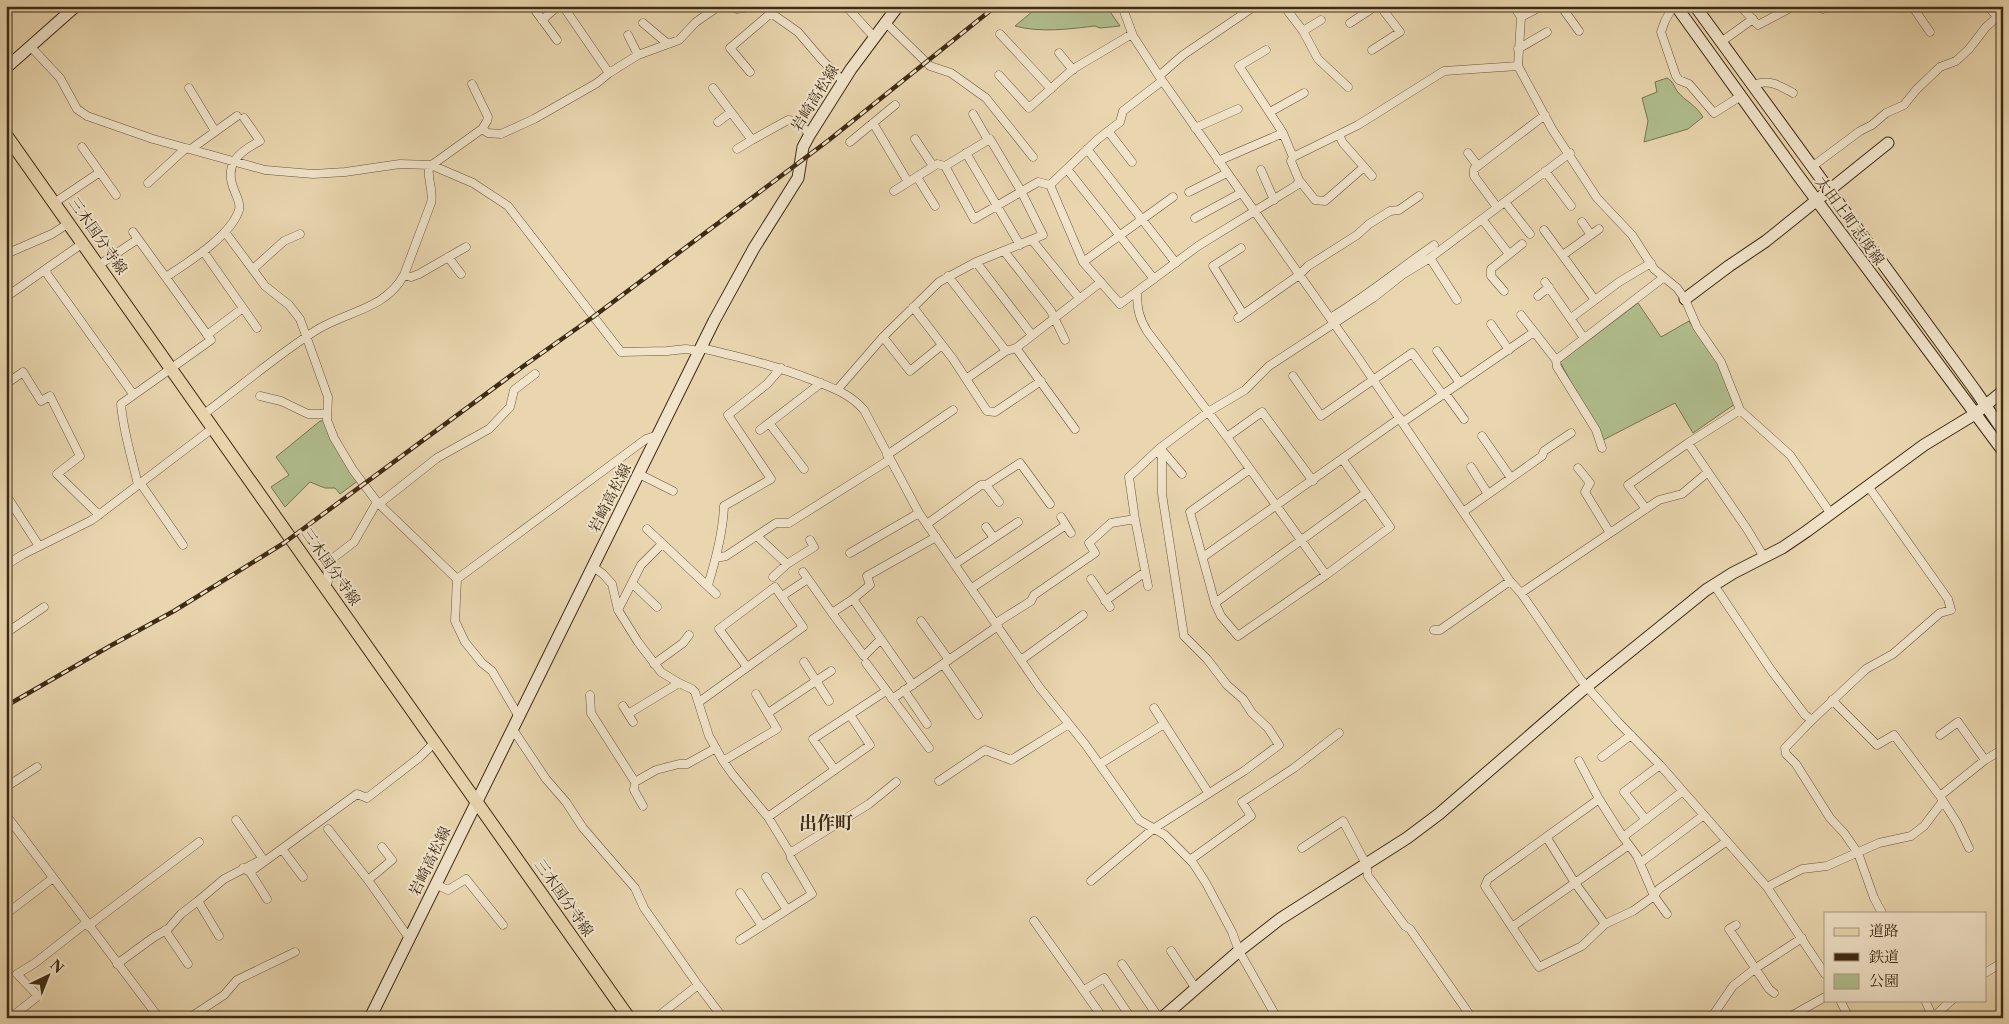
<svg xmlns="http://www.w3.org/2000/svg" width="2009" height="1024" viewBox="0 0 2009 1024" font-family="'Libre Caslon Text','Noto Serif JP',serif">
<rect width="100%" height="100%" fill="#e9d6af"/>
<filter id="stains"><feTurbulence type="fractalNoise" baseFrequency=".004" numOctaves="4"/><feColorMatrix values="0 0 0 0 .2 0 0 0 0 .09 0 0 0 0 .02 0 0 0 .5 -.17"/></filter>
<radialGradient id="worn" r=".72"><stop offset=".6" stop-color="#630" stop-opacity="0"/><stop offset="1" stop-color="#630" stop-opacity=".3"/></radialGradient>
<path fill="#b1bf8e" stroke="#787551" d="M 1039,6 L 1106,6 L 1120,26 L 1100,28 L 1095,26 C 1069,29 1040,33 1015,26 Z
M 1667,78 C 1673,81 1674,86 1677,91 C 1685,101 1696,105 1703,117 L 1688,129 L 1644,142 L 1648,121 L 1642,98 L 1657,92 L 1655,82 Z
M 1638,303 L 1661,337 L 1689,321 L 1718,363 L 1735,404 L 1693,433 L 1675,403 L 1603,440 L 1560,362 Z
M 320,421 L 326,421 L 359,480 L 340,494 L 335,488 L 325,488 L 310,482 L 285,507 L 271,487 L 289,475 L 276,457 Z"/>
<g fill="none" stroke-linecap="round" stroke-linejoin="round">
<g stroke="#69563b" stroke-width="9">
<path id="street" d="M 532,6 L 557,40
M 563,6 L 609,73
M 730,6 L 737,9 L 757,6
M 764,6 L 771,13 L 798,32 L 822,60 L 843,81
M 846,6 L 874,37
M 1122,6 L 1133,36 L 1159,76 L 1359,359 L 1510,581 L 1521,593 L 1581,680 L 1618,722 L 1660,765 L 1767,887 L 1825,974
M 1284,6 L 1303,31 L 1318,59 L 1348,87
M 1514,6 L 1521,17 L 1518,66 L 1552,129 L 1597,198 L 1632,235 L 1654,269 L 1677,288 L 1685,299 L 1697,327 L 1721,362 L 1740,410 L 1688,443 L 1628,485 L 1646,509
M 1547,6 L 1554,6
M 1561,6 L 1579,31
M 1673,6 L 1665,21 L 1661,32 L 1676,76 L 1679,80 L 1689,84 L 1714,113 L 1741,96
M 1740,6 L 1758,25 L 1794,6
M 1813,6 L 1823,9 L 1835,6
M 1912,6 L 1930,32
M 1988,6 L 1997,17
M 6,10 L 8,6
M 1521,17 L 1542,6
M 542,20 L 558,6
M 885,22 L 930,66 L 951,73 L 986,98 L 1033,157
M 643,23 L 668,44
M 1350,23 L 1376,6
M 1303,31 L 1321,20
M 1000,34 L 1051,89
M 628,35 L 638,55
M 1721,42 L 1753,19
M 31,47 L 60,78 L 77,109 L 87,116 L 153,139 L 265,170 L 313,174 L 345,172 L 400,164 L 431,165 L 473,183 L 508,206 L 621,352 L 667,351 L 686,349 L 699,351
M 1518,49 L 1547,32
M 1266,50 L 1239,66 L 1283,133 L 1293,157
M 1372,50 L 1400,32 L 1380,6
M 1059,53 L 1073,70
M 750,72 L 730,48 L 771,13
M 999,75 L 1029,108 L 1073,69 L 1132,34
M 1159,76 L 1183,55 L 1255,6
M 1753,85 C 1769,79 1779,85 1793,93
M 189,88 L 215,131
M 713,88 L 752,140 L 788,120 L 796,121 L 810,134
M 1270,112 L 1304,93
M 973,114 L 988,140
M 718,122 L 731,112
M 873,123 L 908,182
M 1195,128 L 1238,109
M 482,129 L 488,133 L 501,134 L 534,119 L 597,83 L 609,73 L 638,55 L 679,40 L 696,22 L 719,6
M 1108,131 L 1132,162
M 1339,135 L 1343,143 L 1372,176
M 915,139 L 933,166
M 850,142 L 895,105
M 82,147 L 116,195
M 191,149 L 237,116
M 737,149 L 752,140
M 1087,149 L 1176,263
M 966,153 L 1020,245
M 1468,153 L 1478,166
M 1218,161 L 1283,133
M 945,166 L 974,219 L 1038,182 L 1050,185
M 1813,166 L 1860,131 L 1872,125 L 1886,113 L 1904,105 L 1916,90 L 1940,67 L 1956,61 L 1969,49 L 1986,27 L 2003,12
M 1067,169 L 1154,279
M 1261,170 L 1274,200
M 1545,171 L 1571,206
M 917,177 L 935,206
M 1299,180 L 1315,200 L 1325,201 L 1364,167
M 148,183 L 186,148
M 1050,185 L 1083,262 L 1120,304 L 1198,246 L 1297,185 L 1299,180 L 1291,161 L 1293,157 L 1358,125 L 1444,71 L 1518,66
M 1050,185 L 1098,139 L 1120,122 L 1123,111 L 1162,81
M 1189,192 L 1227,173
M 1505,202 L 1530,234
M 54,203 L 100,172
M 1497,207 L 1474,176 L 1474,169 L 1545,115
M 1195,218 L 1241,193
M 1482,219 L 1509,254
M 1582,222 L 1591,235
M 1544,230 L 1595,300
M 133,232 L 211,340 L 121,404 C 123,431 132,458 138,485
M 225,232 L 265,286 L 289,305 L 300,319 L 328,397 L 327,420 L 334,438 L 353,470 L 377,502 L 457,579 L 455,621 L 465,642 L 482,663 L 492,671 L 518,715
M 1032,240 L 1079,298
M 1241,248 L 1213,266 L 1243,314
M 203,251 L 257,328
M 1004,251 L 1051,311 L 1065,340
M 6,254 L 52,234 L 69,223
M 1563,255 L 1599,229
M 448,257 L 461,274
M 1430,258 L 1457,300
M 976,262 L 1032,335
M 1083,262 L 1173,197
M 99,265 L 138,239
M 253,269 L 284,241 L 300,234
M 45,271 L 133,394
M 404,275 L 411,277 L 419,274 L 466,247
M 948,276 L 1006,351
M 166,277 C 187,263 231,236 239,210 C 241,203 237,198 235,192 C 223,165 237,153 260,141 L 244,118
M 1545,282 L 1584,338
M 1504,291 L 1491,276 L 1491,269 L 1522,244
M 1137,292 C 1137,308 1139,318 1147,331 L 1227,437 L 1326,575
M 1538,296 L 1549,287
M 6,297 L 83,243
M 913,307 L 953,359 L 987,411 L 995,412 L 1041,381
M 1521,315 L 1556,360
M 1238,318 L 1299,275 L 1308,266 L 1357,235 L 1369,224 L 1390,211 L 1399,210 L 1419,196
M 1330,318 C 1367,296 1399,269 1434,245
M 1571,318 L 1619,282 L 1651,263
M 1491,324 L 1509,350
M 207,335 L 243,308
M 883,337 L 910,371 L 942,345
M 701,348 C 740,357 777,366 815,381 C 833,388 850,394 864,410 L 919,513 L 1040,688 L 1085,744 L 1139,820 L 1165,835 L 1193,863 L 1206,883 L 1232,932 L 1239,951 L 1277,1018
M 1016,348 L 1075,429
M 1437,351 L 1460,383
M 1293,376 L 1321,416 L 1412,353 L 1443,395
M 966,379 L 1006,351 L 1016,348 L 1101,282
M 6,384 L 23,372 L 41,401 L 50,396 L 80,456 L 57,474 L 99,515
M 837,390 L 883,337 L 939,282 L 976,262 L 1043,235 L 1021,191 L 990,139 L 945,166 L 937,164 L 894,191
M 1445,393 L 1464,419
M 260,396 L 281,401 L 308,414 L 326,414
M 1740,410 L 1790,455 L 1831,514
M 204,414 C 241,386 276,356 315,331 C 346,311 385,310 404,275 L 431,203 C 434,190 427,180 429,167 L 482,129 L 487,121 L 488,117 L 472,84
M 1403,422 L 1534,332
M 769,423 L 804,469
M 760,430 L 821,383
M 1482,436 L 1511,478
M 1227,437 L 1262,412 L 1313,481
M 1688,443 L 1747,529 L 1764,557
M 1160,448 L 1182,474
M 1602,448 L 1596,430 L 1557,367 L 1556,360 L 1663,278
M 887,455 L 953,410
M 1471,467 L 1488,494
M 1578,468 L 1590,483 L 1585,492 L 1610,533
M 1250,469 L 1190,512 L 1215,603 L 1221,616 L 1238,636 L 1326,575 L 1390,527 L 1343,460
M 639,474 L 673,491
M 141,484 L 183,545
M 986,485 L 999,502
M 6,495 L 39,546
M 379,504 L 437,458 L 489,429 L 510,407 L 514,390 L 535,374
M 1463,512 L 1542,456 L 1544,451 L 1571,433
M 1061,517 L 1071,533
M 927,524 L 981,485 L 986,485 L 1020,463 L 1050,504
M 986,527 L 994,538
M 647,529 L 716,594
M 757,536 L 787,564
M 850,553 L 919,513
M 1203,557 L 1400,418
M 716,558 L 726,556 L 776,523 L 789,523 L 889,460
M 955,564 L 1018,522
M 6,565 L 22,555 L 92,520 L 213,428
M 592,566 L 603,574 L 612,584 L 618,610 L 638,642 L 661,672 L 679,683 L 692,689 L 695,692 L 709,736 L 723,761 L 733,775 L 768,817 L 790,853 L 869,804 L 896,782
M 803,572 L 832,613
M 773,577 L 787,564 L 814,547 L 810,540
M 457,579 L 646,439 L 658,435
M 1091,579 L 1110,607
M 632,583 L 657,607
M 708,585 C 716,559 723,533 724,506 L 771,479 L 728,415 L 767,384 L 781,368
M 1714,585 L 1771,670 L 1805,715 L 1812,720 L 1866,669 L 1893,654 L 1940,613 L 1951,610 L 1948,599 L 1868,486
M 1148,586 L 1135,519 L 1129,477 L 1160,448 L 1208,412 L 1245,390 L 1269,366 L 1373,298 L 1402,275 L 1430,258 L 1570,153
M 326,587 L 328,581 L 327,567 L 328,562 L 354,542 L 377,502
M 972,588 L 1066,525
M 1521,593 L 1659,500 L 1682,494 L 1708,472
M 782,596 L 808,579
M 853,599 L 870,585 L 867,576 L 936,537
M 1105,601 L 1145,572
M 1215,603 L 1366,493
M 618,610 L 641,565 L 662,544
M 921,621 L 949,660
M 996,623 L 1031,601 L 1034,595 L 1095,553 L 1089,543 L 1111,523 L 1135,519
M 1434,630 L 1440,630 L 1510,581
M 6,633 L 44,607
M 881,639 L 864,656 L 832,613 L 853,599 L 913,685
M 1021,660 L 1083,615
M 804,662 L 829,701
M 866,663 L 929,748
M 654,664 L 683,643 L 689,635
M 943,664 L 978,715
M 904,690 L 927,724
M 590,695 L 591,713 L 635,782 L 634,790 L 643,806
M 892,699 L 998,626
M 1832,700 L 1877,745 L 1894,735 L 1940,796 L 1985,760 L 2003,749
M 699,702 L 803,627 L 775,587 L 719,629 L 747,667
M 623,706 L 633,722
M 1154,708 L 1206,789
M 768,713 L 831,671
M 628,714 L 679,683
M 1812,720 L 1785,748 L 1786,754 L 1796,764 L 1830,818 L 1844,833 L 1858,853 L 1874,898 L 1882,913
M 512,728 L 546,779 L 566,802 L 583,828 L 635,888 L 644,908 L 698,985
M 1940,735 L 1958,722 L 1985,760
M 1602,757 L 1631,735
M 723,761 L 777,729 L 756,694
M 1579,761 L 1599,799 L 1623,837 L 1637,856 L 1654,896 L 1667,914
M 1100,764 L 1164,724
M 835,770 L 813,739 L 886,691
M 939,781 L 985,750 L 1011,760 L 1069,724
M 635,782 L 656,770 L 679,764 L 687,764 L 716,748
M 6,787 L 37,767
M 1941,798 L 1957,823 L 1969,848
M 1599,799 L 1488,879 L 1485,886 L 1512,927 L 1629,845
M 6,815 L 159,1018
M 768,817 L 870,745 L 850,715
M 1646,820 L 1624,792 L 1660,765
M 328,829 L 368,880 L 409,938
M 1623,837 L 1683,791
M 1547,838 L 1575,883 L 1605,924
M 1302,848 L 1343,821 L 1366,864 L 1368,876 L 1405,926 L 1410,929 L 1472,1018
M 282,849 L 303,877
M 1190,860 L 1251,816 L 1242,802 L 1294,768 L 1339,733
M 1640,863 L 1704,815
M 243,868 L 250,872 L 357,794 L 367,798 L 420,757 L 435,742
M 250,872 L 267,899
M 766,877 L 787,910
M 368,880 L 392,860 L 382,847
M 1091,881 L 1153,829 L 1244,771 L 1279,745 L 1268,728 L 1252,713 L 1243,699 L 1227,685 L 1207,659 L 1184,636 L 1162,494 L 1162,461 L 1160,448
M 435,884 L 448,890 L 466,879 L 503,925
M 1767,887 L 1802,869 L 1827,866 L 1879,843 L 1911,836 L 1924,826 L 1943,801
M 740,893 L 762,926
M 198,901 L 224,879 L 263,859 L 236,820
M 6,914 L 53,878
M 1034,921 L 1103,1018
M 1736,925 L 1729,929 L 1769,989 L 1774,993
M 88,926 L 199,842
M 1512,927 L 1539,967 L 1582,946 L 1605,924 L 1633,911 L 1654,896 L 1659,889 L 1727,841
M 165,930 L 188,964
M 740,940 L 812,894 L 791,858 L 790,853
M 1171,951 L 1196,989
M 117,964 L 154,937 L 168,929 L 181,914 L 198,901 L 219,936
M 1122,964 L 1159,1018
M 1985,973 L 2003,962
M 1084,990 L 1104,978 L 1131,1018
M 1840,1000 L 1849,1018
M 1925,1000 L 1933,1018
M 14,1015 L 38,996 L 17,974 L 35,963 L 86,923
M 1793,1015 L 1825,997
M 189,1018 L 224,995 L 237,980 L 295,952
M 656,1018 L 698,985 L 723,1018
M 1711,1018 L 1733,986 L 1756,968 L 1802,938
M 1932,1018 L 1952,1000"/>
</g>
<g stroke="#3e2b14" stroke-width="13">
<path id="secondary" d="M 1676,6 L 1797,174 L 2003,451
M 1695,6 L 1975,390 L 2003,431
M 6,68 L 76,6
M 1685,299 L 1729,266 L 1766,241 L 1888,143
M 370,1018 L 714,321 L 754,248 L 798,178 L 803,147 L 810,134 L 851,69 L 898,6
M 1162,1018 L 1239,951 L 1280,919 L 1407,838 L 1439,814 L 1580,692 L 1706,590 L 1733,573 L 1782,548 L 1807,531 L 1924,445 L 1975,414 L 2003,391"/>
</g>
<g stroke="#3e2b14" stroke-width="14">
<path id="primary" d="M 6,135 L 629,1018"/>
</g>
<use href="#street" stroke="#f1e4cb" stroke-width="8"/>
<use href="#secondary" stroke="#f1e4cb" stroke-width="11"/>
<use href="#primary" stroke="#e9d6af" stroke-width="12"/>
<g stroke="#3e2b14" stroke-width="4.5">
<path id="rail" d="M 6,706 L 110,646 L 174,611 L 284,543 L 525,365 L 593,317 L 829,140 L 996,6"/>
</g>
<use href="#rail" stroke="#f1e4cb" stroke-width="2.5" stroke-dasharray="8" stroke-linecap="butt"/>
</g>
<g text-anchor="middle" stroke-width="4" stroke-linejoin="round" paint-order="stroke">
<g font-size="15" fill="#3e2b14" stroke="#f1e4cb">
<text transform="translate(815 98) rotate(-58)" y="5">岩崎高松線</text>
<text transform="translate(1850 221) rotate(54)" y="5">太田上町志度線</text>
<text transform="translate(98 236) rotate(55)" y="5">三木国分寺線</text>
<text transform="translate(610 498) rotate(-63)" y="5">岩崎高松線</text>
<text transform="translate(331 567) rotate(55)" y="5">三木国分寺線</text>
<text transform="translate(430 861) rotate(-64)" y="5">岩崎高松線</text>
<text transform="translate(564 898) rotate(55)" y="5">三木国分寺線</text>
</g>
<g font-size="18" font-weight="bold" fill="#3e2b14" stroke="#f1e4cb">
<text x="826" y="829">出作町</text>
</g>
</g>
<rect width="2009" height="1024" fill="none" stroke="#e9d6af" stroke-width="25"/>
<rect x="8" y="8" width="1994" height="1009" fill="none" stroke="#3e2b14" stroke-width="2.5"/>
<rect x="12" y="12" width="1984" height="999" fill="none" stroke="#3e2b14"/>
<rect x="1824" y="912" width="162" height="90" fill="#f1e4cb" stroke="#a99a82"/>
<rect x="1834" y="928" width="25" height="8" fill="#e9d6af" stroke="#a99a82"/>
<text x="1869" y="936" font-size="15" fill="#3e2b14">道路</text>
<rect x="1834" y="953" width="25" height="8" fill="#3e2b14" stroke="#a99a82"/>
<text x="1869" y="962" font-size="15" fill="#3e2b14">鉄道</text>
<rect x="1834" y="974" width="25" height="15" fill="#b1bf8e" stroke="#a99a82"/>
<text x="1869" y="986" font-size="15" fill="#3e2b14">公園</text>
<g transform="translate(48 976) rotate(43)" stroke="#f1e4cb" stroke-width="4" paint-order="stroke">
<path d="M0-4L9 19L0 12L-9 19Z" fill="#3e2b14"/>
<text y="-8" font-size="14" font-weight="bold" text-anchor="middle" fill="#3e2b14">N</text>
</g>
<rect width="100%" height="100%" filter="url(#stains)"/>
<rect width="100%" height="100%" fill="url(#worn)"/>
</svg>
